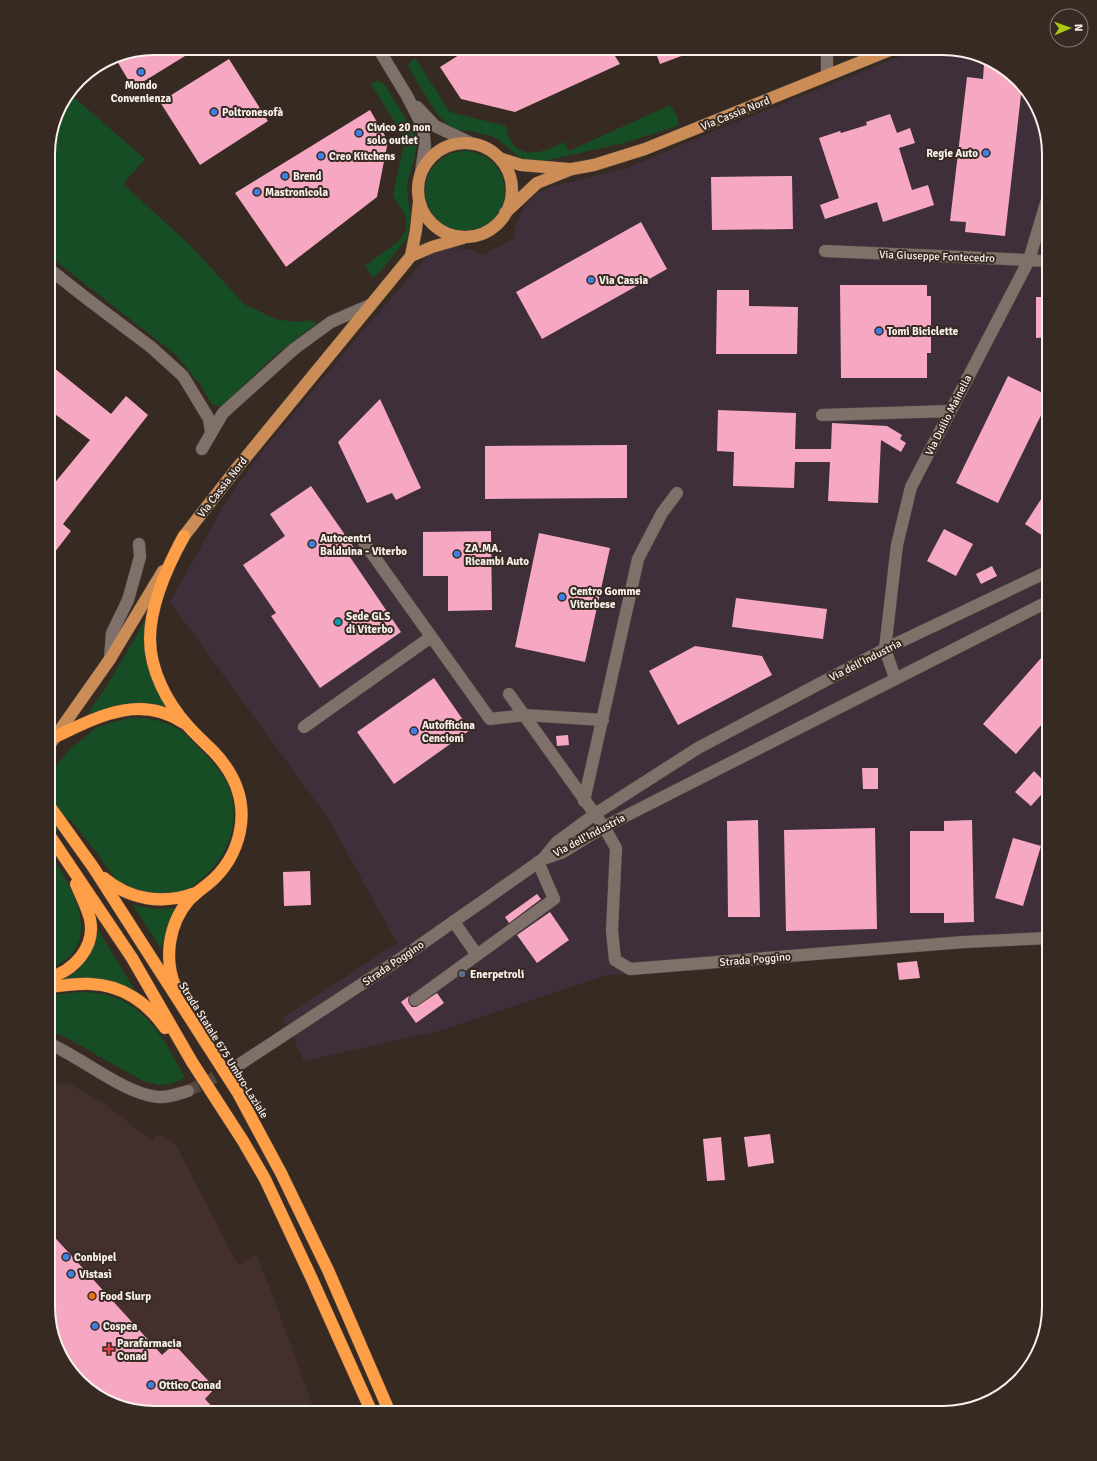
<svg xmlns="http://www.w3.org/2000/svg" width="1097" height="1461" viewBox="0 0 1097 1461" font-family="Signika,sans-serif">
<rect width="100%" height="100%" fill="#362a23"/>
<path fill="#432f2d" d="M 48,1082 L 68,1084 L 74,1086 L 105,1104 L 152,1141 L 157,1134 L 176,1145 L 238,1265 L 256,1254 L 279,1312 L 315,1413 L 153,1413 L 101,1399 L 66,1366 L 48,1307 Z"/>
<path fill="#3f2f3a" d="M 921,48 L 950,48 L 996,62 L 1031,95 L 1049,154 L 1049,944 L 961,948 L 696,970 L 607,975 L 443,1030 L 304,1061 L 283,1018 L 397,943 L 328,818 L 170,602 L 228,498 L 264,449 L 362,332 L 426,258 L 431,254 L 449,248 L 469,249 L 483,255 L 514,238 L 515,227 L 524,207 L 537,193 L 545,190 L 553,186 L 628,168 L 699,137 Z"/>
<path fill="#174d25" d="M 415,58 L 450,112 L 506,126 C 512,162 540,155 564,142 L 569,151 L 670,105 L 678,118 L 678,126 L 624,143 L 535,163 L 521,159 L 499,140 L 491,136 L 470,131 L 456,130 L 446,123 L 437,114 L 408,67 L 410,62 Z
M 378,81 L 384,84 L 410,125 L 417,145 L 414,161 L 407,183 L 408,201 L 411,214 L 407,238 L 380,272 L 373,278 L 365,266 L 399,241 C 408,231 409,219 401,208 C 398,203 394,200 393,194 L 405,139 L 371,84 Z
M 69,93 L 145,159 L 123,184 L 190,245 L 244,304 L 271,317 L 279,320 L 299,322 L 311,320 L 316,324 L 274,356 L 223,405 L 217,406 L 212,404 L 200,384 L 176,355 L 48,255 L 48,147 L 59,107 Z
M425 191a40 40 0 1 1 80 0a40 40 0 1 1-80 0Z
M 149,612 L 146,626 L 171,710 C 140,698 117,703 87,715 C 110,682 130,648 149,612 Z
M 128,718 C 146,717 167,721 183,732 C 188,736 193,742 198,747 C 209,758 221,770 228,785 C 242,819 229,858 200,880 C 195,884 191,888 185,890 C 175,894 165,894 155,893 C 145,893 132,890 123,885 C 113,878 107,866 100,857 C 90,844 80,831 70,819 L 48,839 L 48,776 L 70,749 L 97,727 Z
M 48,851 C 73,886 108,948 48,969 Z
M 133,905 L 154,909 L 176,908 L 170,920 L 161,949 Z
M 97,928 L 136,992 L 61,981 C 84,969 93,954 97,928 Z
M 81,992 C 139,992 160,1031 185,1078 L 170,1084 L 159,1085 L 143,1081 L 67,1038 L 48,1030 L 48,995 Z"/>
<path fill="#f6a7c2" d="M 154,48 L 198,48 L 133,88 L 114,56 Z
M 470,48 L 610,48 L 620,64 L 515,112 L 461,99 L 440,67 Z
M 654,48 L 699,48 L 700,49 L 660,64 Z
M 229,59 L 268,121 L 200,165 L 160,102 Z
M 984,64 L 1000,66 L 1022,86 L 1005,236 L 965,232 L 966,222 L 950,221 L 967,77 L 983,79 Z
M 370,110 L 388,141 L 377,197 L 286,267 L 235,193 Z
M 890,114 L 897,133 L 910,128 L 915,143 L 899,148 L 912,190 L 928,185 L 934,205 L 883,222 L 877,202 L 825,219 L 820,205 L 839,198 L 819,138 L 840,131 L 841,133 L 867,125 L 866,122 Z
M 792,176 L 793,229 L 712,230 L 711,177 Z
M 641,222 L 667,269 L 542,339 L 516,292 Z
M 840,285 L 927,285 L 927,296 L 931,296 L 931,353 L 927,353 L 927,378 L 841,378 Z
M 717,290 L 749,290 L 749,306 L 798,307 L 797,354 L 716,354 Z
M 1036,297 L 1049,297 L 1049,337 L 1036,338 Z
M 48,363 L 111,414 L 126,396 L 148,415 L 63,524 L 71,531 L 48,561 L 48,491 L 90,440 L 48,409 Z
M 1008,376 L 1049,396 L 1049,399 L 998,503 L 956,483 Z
M 380,399 L 421,488 L 396,500 L 392,493 L 367,503 L 338,442 Z
M 718,410 L 796,413 L 795,449 L 831,449 L 832,423 L 887,426 L 902,435 L 900,439 L 906,443 L 901,452 L 881,440 L 878,503 L 828,501 L 830,462 L 795,462 L 794,488 L 733,486 L 734,452 L 717,451 Z
M 627,445 L 627,498 L 485,499 L 485,446 Z
M 311,486 L 357,552 L 350,557 L 401,632 L 320,688 L 271,616 L 276,613 L 243,565 L 285,536 L 270,514 Z
M 1049,487 L 1049,540 L 1025,524 Z
M 944,529 L 973,544 L 956,576 L 927,561 Z
M 491,531 L 492,610 L 448,611 L 448,576 L 423,576 L 423,532 Z
M 539,533 L 610,548 L 585,662 L 515,647 Z
M 992,566 L 997,576 L 981,584 L 976,574 Z
M 736,598 L 827,609 L 823,639 L 732,627 Z
M 695,646 L 762,656 L 772,675 L 678,725 L 649,671 Z
M 1049,649 L 1049,716 L 1016,754 L 983,724 Z
M 434,678 L 470,730 L 394,784 L 357,732 Z
M 568,735 L 569,745 L 557,746 L 556,736 Z
M 862,768 L 878,768 L 878,789 L 863,789 Z
M 1034,771 L 1049,786 L 1031,806 L 1015,792 Z
M 758,820 L 760,917 L 728,917 L 727,821 Z
M 972,820 L 974,922 L 944,923 L 944,913 L 910,913 L 910,831 L 944,831 L 944,821 Z
M 875,828 L 877,929 L 786,931 L 784,830 Z
M 1013,838 L 1041,846 L 1023,906 L 995,898 Z
M 310,871 L 311,905 L 284,906 L 283,872 Z
M 537,894 L 541,899 L 509,923 L 505,917 Z
M 550,912 L 569,940 L 537,963 L 517,935 Z
M 917,961 L 920,978 L 899,980 L 897,963 Z
M 437,993 L 444,1003 L 416,1023 L 401,1002 L 409,996 L 408,1000 L 409,1004 L 412,1007 L 416,1007 Z
M 770,1134 L 774,1163 L 748,1167 L 744,1137 Z
M 721,1137 L 725,1180 L 707,1181 L 703,1139 Z
M 48,1230 L 162,1355 L 174,1344 L 215,1388 L 205,1399 L 218,1413 L 153,1413 L 101,1399 L 66,1366 L 48,1307 Z"/>
<g fill="none" stroke-linecap="round" stroke-linejoin="round">
<path stroke="#534841" stroke-width="12" stroke-dasharray="12 6" stroke-linecap="butt" d="M 188,1091 L 240,1064"/>
<g stroke="#524843" stroke-width="13">
<path id="minor" d="M 378,48 L 407,96 L 423,127 L 425,146 L 421,172
M 827,75 L 827,51 L 829,48
M 417,107 L 435,126 L 473,144
M 825,251 L 1049,261
M 48,268 L 86,298 L 151,347 L 183,376 L 209,419 L 211,432
M 822,415 L 950,411
M 202,449 L 223,413 L 294,349 L 331,322 L 370,305
M 363,541 L 490,719 L 525,715 L 603,720
M 110,659 L 112,633 L 128,600 L 140,557 L 139,544
M 895,678 L 885,649 L 897,545 L 911,487 L 1029,260 L 1049,193
M 509,694 L 604,827 L 616,848 L 612,931 L 615,960 L 630,969 L 964,942 L 1049,938
M 304,727 L 431,637
M 584,801 L 638,559 L 662,513 L 677,493
M 543,859 L 563,852 L 604,827 L 1049,601
M 454,922 L 477,955
M 415,1000 L 554,899 L 538,862
M 48,1043 C 81,1057 124,1094 158,1097 C 168,1098 178,1094 188,1091
M 240,1064 L 403,957 L 543,859 L 557,842 L 595,814 L 698,748 L 885,649 L 1049,571"/>
</g>
<g stroke="#524843" stroke-width="13">
<path id="major" d="M418 190a47 47 0 1 1 94 0a47 47 0 1 1-94 0Z
M 499,158 L 521,165 L 569,169
M 505,213 L 537,183 L 572,169 L 594,165 L 645,149 L 895,48
M 411,256 L 432,247 L 463,238
M 179,545 L 184,536 L 237,468 L 411,256 L 416,230 L 419,202
M 48,747 L 110,659 L 163,571"/>
</g>
<g stroke="#524843" stroke-width="13">
<path id="highway" d="M 57,736 C 99,716 140,694 184,723
M 48,804 L 93,867 L 238,1093 L 281,1173 L 328,1270 L 390,1413
M 48,833 L 132,958 L 192,1062 L 243,1141 L 265,1179 L 311,1277 L 372,1413
M 104,878 C 130,900 163,905 195,893
M 48,978 C 74,971 96,947 90,919 C 87,907 81,896 76,884
M 48,987 C 62,986 77,983 91,984 C 122,985 148,1003 165,1028
M 176,988 C 163,959 169,923 189,900 C 195,894 201,889 208,884 C 224,871 236,852 240,831 C 246,800 235,774 213,751 C 205,743 196,735 188,726 C 167,703 150,670 150,639 C 150,605 168,565 184,536"/>
</g>
<use href="#minor" stroke="#7f7169" stroke-width="12"/>
<use href="#major" stroke="#cb8d55" stroke-width="12"/>
<use href="#highway" stroke="#fe9f47" stroke-width="12"/>
</g>
<g fill="#3f7fe0" stroke="#362a23" stroke-width="1.5">
<circle cx="141" cy="72" r="4"/>
<circle cx="214" cy="112" r="4"/>
<circle cx="359" cy="133" r="4"/>
<circle cx="986" cy="153" r="4"/>
<circle cx="321" cy="156" r="4"/>
<circle cx="285" cy="176" r="4"/>
<circle cx="257" cy="192" r="4"/>
<circle cx="591" cy="280" r="4"/>
<circle cx="879" cy="331" r="4"/>
<circle cx="312" cy="544" r="4"/>
<circle cx="457" cy="554" r="4"/>
<circle cx="562" cy="597" r="4"/>
<circle cx="414" cy="731" r="4"/>
<circle cx="66" cy="1257" r="4"/>
<circle cx="71" cy="1274" r="4"/>
<circle cx="95" cy="1326" r="4"/>
<circle cx="151" cy="1385" r="4"/>
</g>
<circle fill="#0f9aa8" stroke="#362a23" stroke-width="1.5" cx="338" cy="622" r="4"/>
<circle fill="#5c6f8a" stroke="#362a23" stroke-width="1.5" cx="462" cy="974" r="4"/>
<circle fill="#e8710a" stroke="#362a23" stroke-width="1.5" cx="92" cy="1296" r="4"/>
<path fill="#e0444e" stroke="#362a23" stroke-width="1.5" d="M107 1343h4v4h4v4h-4v4h-4v-4h-4v-4h4z"/>
<g text-anchor="middle" stroke-width="4" stroke-linejoin="round" paint-order="stroke">
<g font-size="11" font-weight="bold" fill="#f9f1ec" stroke="#362a23" text-anchor="start">
<text x="141" y="89" text-anchor="middle">Mondo<tspan x="141" dy="13">Convenienza</tspan></text>
<text x="222" y="116">Poltronesofà</text>
<text x="367" y="131">Civico 20 non<tspan x="367" dy="13">solo outlet</tspan></text>
<text x="978" y="157" text-anchor="end">Regie Auto</text>
<text x="329" y="160">Creo Kitchens</text>
<text x="293" y="180">Brend</text>
<text x="265" y="196">Mastronicola</text>
<text x="599" y="284">Via Cassia</text>
<text x="887" y="335">Tomi Biciclette</text>
<text x="320" y="542">Autocentri<tspan x="320" dy="13">Balduina - Viterbo</tspan></text>
<text x="465" y="552">ZA.MA.<tspan x="465" dy="13">Ricambi Auto</tspan></text>
<text x="570" y="595">Centro Gomme<tspan x="570" dy="13">Viterbese</tspan></text>
<text x="346" y="620">Sede GLS<tspan x="346" dy="13">di Viterbo</tspan></text>
<text x="422" y="729">Autofficina<tspan x="422" dy="13">Cencioni</tspan></text>
<text x="470" y="978">Enerpetroli</text>
<text x="74" y="1261">Conbipel</text>
<text x="79" y="1278">Vistasì</text>
<text x="100" y="1300">Food Slurp</text>
<text x="103" y="1330">Cospea</text>
<text x="117" y="1347">Parafarmacia<tspan x="117" dy="13">Conad</tspan></text>
<text x="159" y="1389">Ottico Conad</text>
</g>
<g font-size="11" fill="#f9f1ec" stroke="#362a23">
<text transform="translate(735 113) rotate(-22)" y="4">Via Cassia Nord</text>
<text transform="translate(937 256) rotate(2)" y="4">Via Giuseppe Fontecedro</text>
<text transform="translate(948 415) rotate(-63)" y="4">Via Duilio Mainella</text>
<text transform="translate(222 487) rotate(-52)" y="4">Via Cassia Nord</text>
<text transform="translate(865 660) rotate(-27)" y="4">Via dell'Industria</text>
<text transform="translate(589 835) rotate(-28)" y="4">Via dell'Industria</text>
<text transform="translate(755 959) rotate(-5)" y="4">Strada Poggino</text>
<text transform="translate(393 963) rotate(-34)" y="4">Strada Poggino</text>
<text transform="translate(224 1050) rotate(58)" y="4">Strada Statale 675 Umbro-Laziale</text>
</g>
</g>
<path d="M0 0H1097V1461H0ZM154 55H943A99 99 0 0 1 1042 154V1307A99 99 0 0 1 943 1406H154A99 99 0 0 1 55 1307V154A99 99 0 0 1 154 55Z" fill="#362a23" fill-rule="evenodd"/>
<path fill="none" stroke="#f9f1ec" stroke-width="2" d="M154 55H943A99 99 0 0 1 1042 154V1307A99 99 0 0 1 943 1406H154A99 99 0 0 1 55 1307V154A99 99 0 0 1 154 55Z"/>
<g transform="translate(1069 28) rotate(88)"><circle r="19" fill="#362a23" stroke="#847a73"/>
<path d="M0-3L7 15L0 10L-7 15Z" fill="#abc614"/>
<text y="-6" font-size="11" font-weight="bold" text-anchor="middle" fill="#f9f1ec">N</text>
</g>
</svg>
